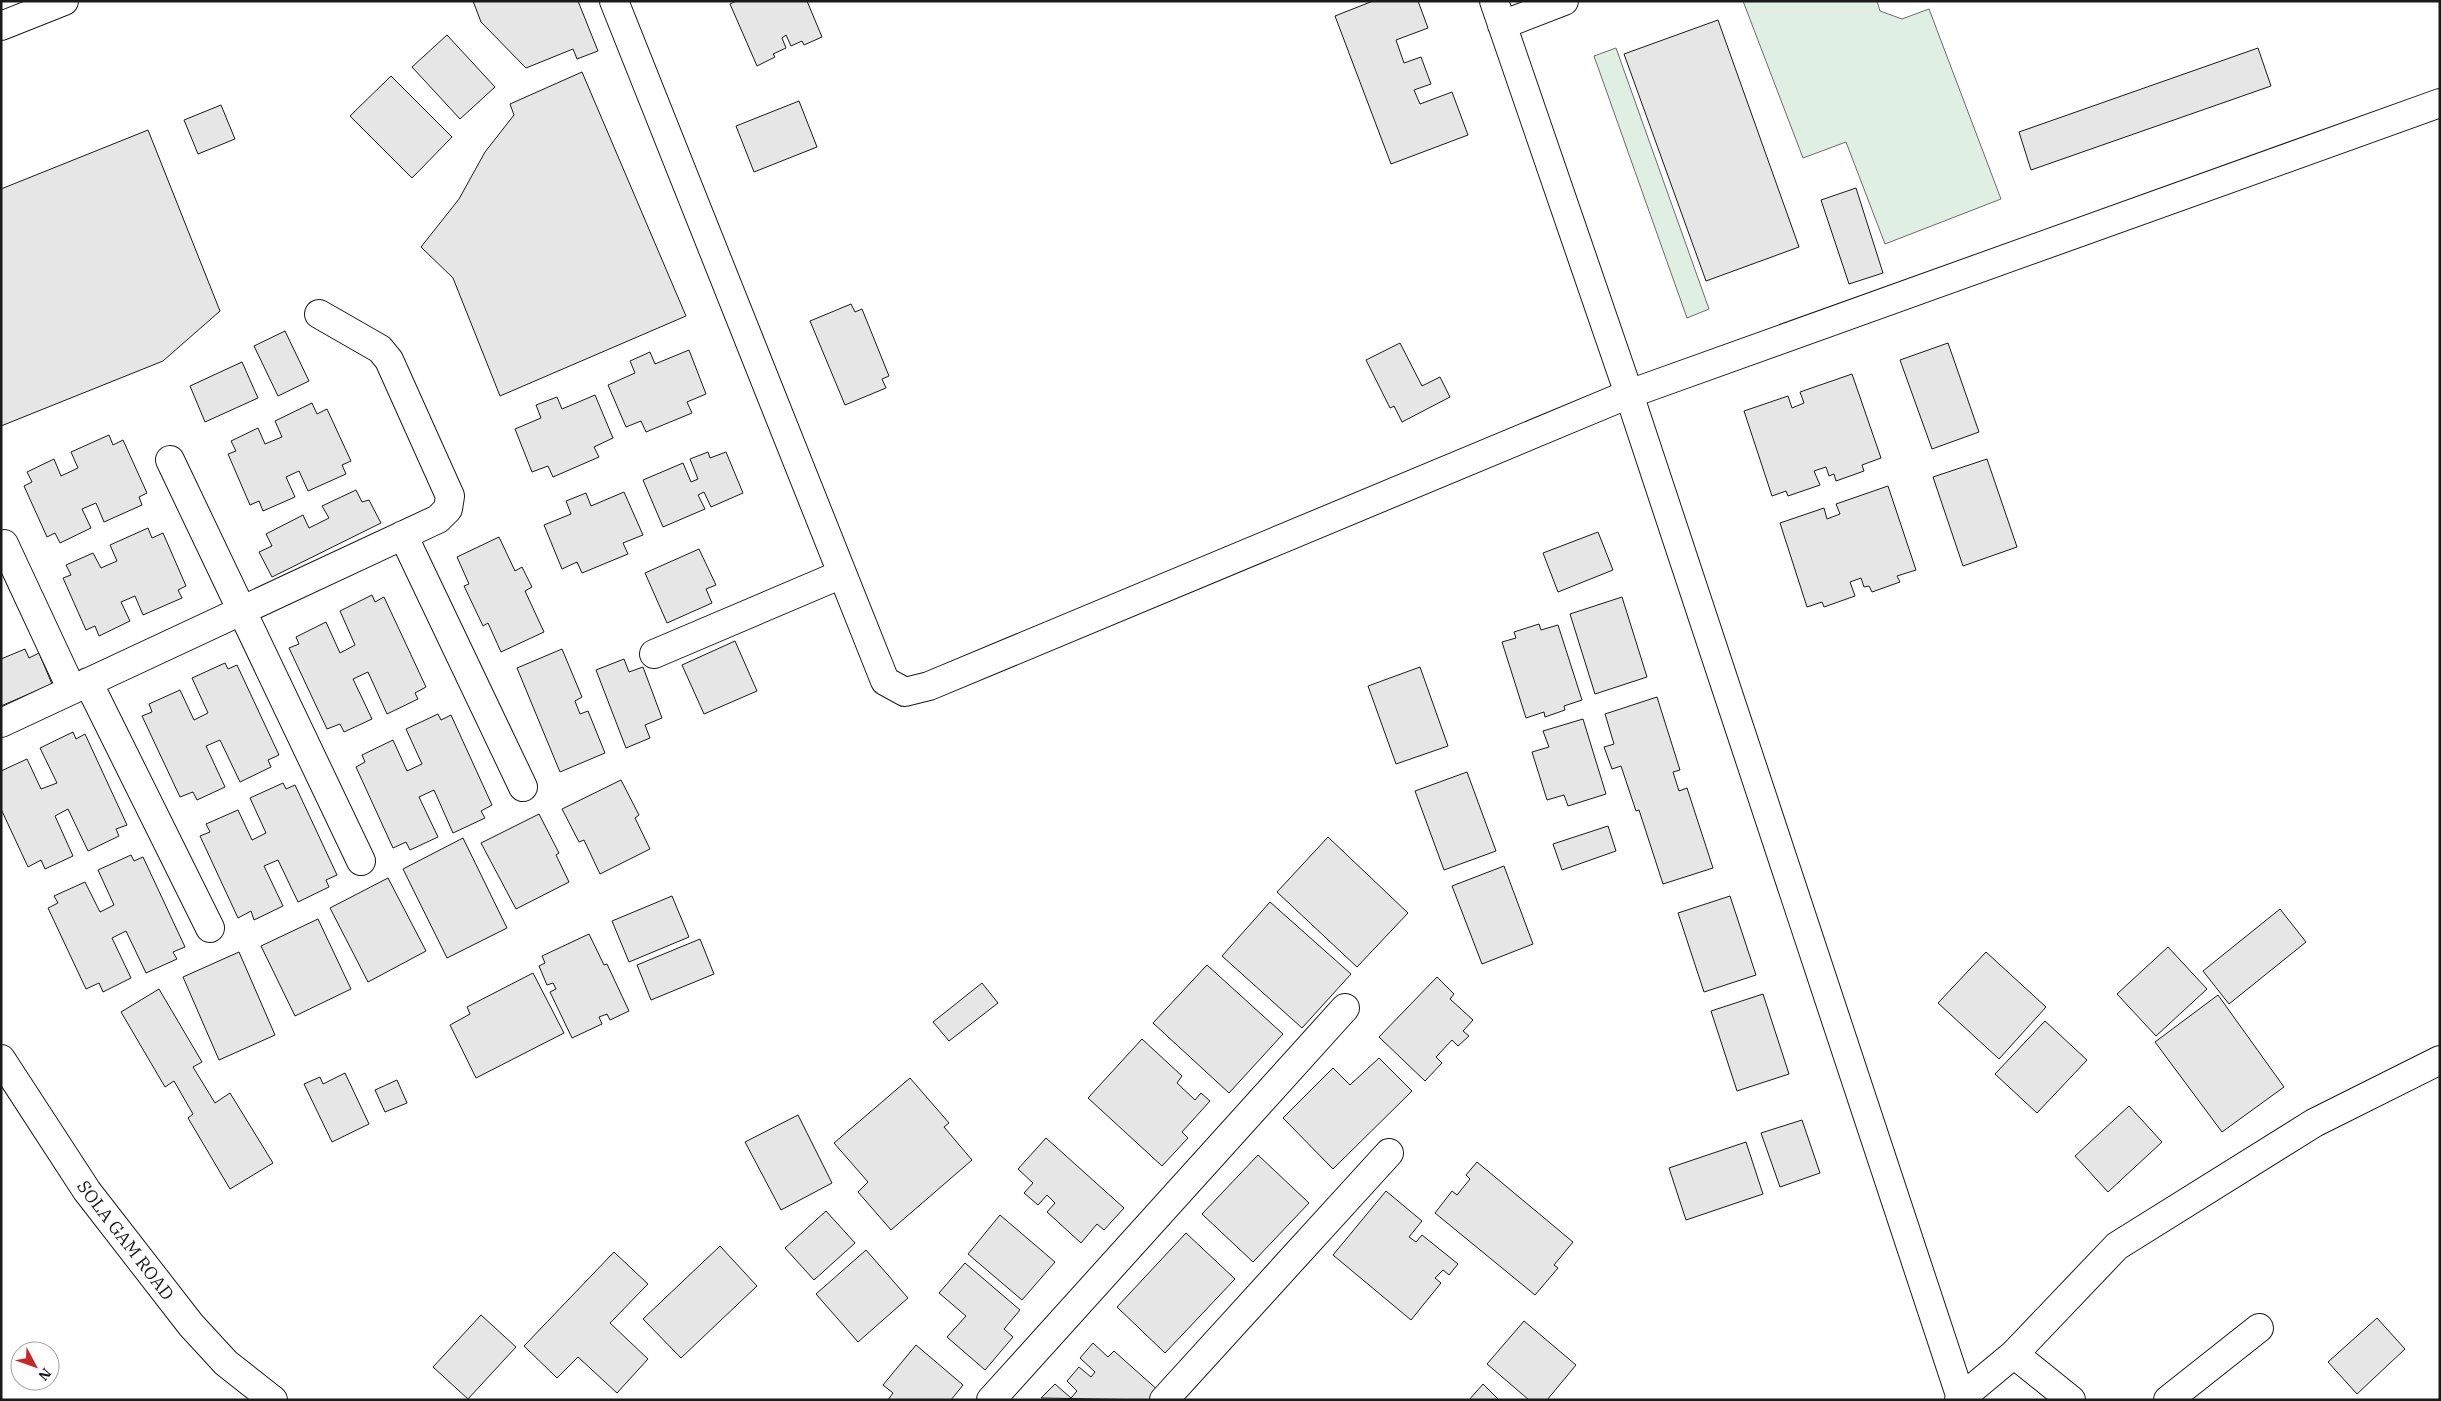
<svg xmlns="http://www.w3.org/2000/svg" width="2441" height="1401" viewBox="0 0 2441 1401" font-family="'IBM Plex Serif',serif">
<rect width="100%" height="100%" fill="#fff"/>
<path fill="#e0efe3" stroke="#6a6a6a" d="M 1743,1 L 1877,1 L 1880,11 L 1902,19 L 1929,9 L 2001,199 L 1885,244 L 1846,142 L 1803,158 Z
M 1616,48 L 1709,309 L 1687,318 L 1594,56 Z"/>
<path fill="#e6e6e6" stroke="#1a1a1a" d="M 473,1 L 578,1 L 598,51 L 577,59 L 573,49 L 526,68 L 481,22 Z
M 736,1 L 807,1 L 822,37 L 804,45 L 802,41 L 791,46 L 786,35 L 782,38 L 786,48 L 773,54 L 775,57 L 757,66 L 730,4 Z
M 1373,1 L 1418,1 L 1428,28 L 1396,40 L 1404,63 L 1421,57 L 1431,84 L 1414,90 L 1420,104 L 1452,92 L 1468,135 L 1391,164 L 1335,16 Z
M 1718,20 L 1799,247 L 1706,281 L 1624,54 Z
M 447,35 L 495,87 L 460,119 L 412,67 Z
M 2258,48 L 2271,86 L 2031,170 L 2019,132 Z
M 582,72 L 686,316 L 500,396 L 453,278 L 421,247 L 459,199 L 485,152 L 514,115 L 510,104 Z
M 391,76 L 452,137 L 412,178 L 350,116 Z
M 799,101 L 817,147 L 754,172 L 736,126 Z
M 221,105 L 235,139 L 198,154 L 184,120 Z
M 148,130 L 220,311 L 163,361 L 1,426 L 1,189 Z
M 1856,188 L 1883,273 L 1849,284 L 1821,200 Z
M 851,304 L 855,312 L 862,309 L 889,376 L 882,379 L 886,388 L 845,405 L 810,321 Z
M 285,331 L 309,381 L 278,396 L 254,346 Z
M 1400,343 L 1422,386 L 1440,377 L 1450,397 L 1402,422 L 1394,406 L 1390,408 L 1366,360 Z
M 1948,343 L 1979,432 L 1932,449 L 1900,360 Z
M 689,350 L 706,394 L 687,402 L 692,413 L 646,432 L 641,421 L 626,427 L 608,385 L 635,373 L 630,361 L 650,352 L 655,364 Z
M 242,362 L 258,398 L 205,422 L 190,386 Z
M 1852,374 L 1881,458 L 1862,465 L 1864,471 L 1836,481 L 1834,474 L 1829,476 L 1826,467 L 1814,471 L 1820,485 L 1788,496 L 1786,491 L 1772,496 L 1744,411 L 1788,396 L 1792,408 L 1804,403 L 1800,392 Z
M 595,395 L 613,438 L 594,447 L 599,457 L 553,477 L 548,466 L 532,472 L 515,429 L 541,418 L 536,405 L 557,397 L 562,409 Z
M 312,403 L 317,414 L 327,409 L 351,461 L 342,465 L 346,474 L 308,491 L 299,471 L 286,477 L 295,497 L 263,511 L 259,501 L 250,505 L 228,454 L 236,451 L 231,441 L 258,428 L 265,444 L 282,437 L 275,421 Z
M 109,435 L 113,445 L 123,440 L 147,493 L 139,497 L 142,505 L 104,522 L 96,503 L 82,509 L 91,528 L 60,543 L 55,533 L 47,537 L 24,486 L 32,482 L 27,472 L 54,459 L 61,476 L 78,468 L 71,452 Z
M 708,452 L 710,458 L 726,452 L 743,493 L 711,507 L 704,492 L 698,495 L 705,509 L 663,527 L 643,480 L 683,463 L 691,482 L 698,479 L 690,459 Z
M 1987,459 L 2017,547 L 1963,566 L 1933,477 Z
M 1888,486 L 1916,570 L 1897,576 L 1900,582 L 1872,592 L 1869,586 L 1864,587 L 1861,578 L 1850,582 L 1855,596 L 1824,607 L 1822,602 L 1807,607 L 1780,523 L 1824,508 L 1827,519 L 1840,514 L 1836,504 Z
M 356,490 L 362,502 L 369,500 L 381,523 L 272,577 L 259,552 L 272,546 L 266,534 L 303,515 L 309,528 L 329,518 L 322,506 Z
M 624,492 L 643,535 L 623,543 L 628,554 L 582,573 L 577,562 L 562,569 L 544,525 L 571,514 L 566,501 L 586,493 L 591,506 Z
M 148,528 L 152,538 L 163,533 L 186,586 L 178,590 L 182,598 L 143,615 L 135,596 L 121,602 L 130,621 L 99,636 L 95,626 L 86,630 L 63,578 L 71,575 L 66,565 L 93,553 L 101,568 L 117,561 L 110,545 Z
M 1598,532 L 1613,570 L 1558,592 L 1543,553 Z
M 499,537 L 515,571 L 522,567 L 532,587 L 525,591 L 544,632 L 501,652 L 488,623 L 483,626 L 464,586 L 469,584 L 457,557 Z
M 699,549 L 716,585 L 706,589 L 712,603 L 667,623 L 645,573 Z
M 372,595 L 375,602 L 384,597 L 426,687 L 415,693 L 418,699 L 387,714 L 368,672 L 353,679 L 372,719 L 344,732 L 340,724 L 327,729 L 289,648 L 299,644 L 296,637 L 326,622 L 340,653 L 355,645 L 340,611 Z
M 1622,597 L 1647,677 L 1595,694 L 1570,614 Z
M 1539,624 L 1541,630 L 1558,625 L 1582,700 L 1564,706 L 1565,710 L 1545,717 L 1544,712 L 1526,718 L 1502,642 L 1516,638 L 1514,632 Z
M 735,641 L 757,691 L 704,714 L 682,665 Z
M 25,649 L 29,658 L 39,653 L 52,684 L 1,706 L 1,659 Z
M 562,649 L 582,697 L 575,701 L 580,714 L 588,711 L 605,753 L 560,772 L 517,668 Z
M 624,659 L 629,672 L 643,667 L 662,718 L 645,725 L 650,738 L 626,748 L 596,670 Z
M 225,663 L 228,669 L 237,665 L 279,755 L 268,760 L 271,767 L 240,782 L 220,740 L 206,746 L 225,787 L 197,800 L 193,792 L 180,797 L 142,716 L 152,712 L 149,704 L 180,690 L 194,720 L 208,713 L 192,678 Z
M 1420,667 L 1448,746 L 1396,764 L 1368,686 Z
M 1657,697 L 1680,770 L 1673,772 L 1679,791 L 1687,788 L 1713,868 L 1663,884 L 1639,810 L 1636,811 L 1621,766 L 1612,769 L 1604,747 L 1614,744 L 1605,714 Z
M 438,714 L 441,720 L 451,715 L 492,805 L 481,811 L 485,818 L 453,833 L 434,790 L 419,797 L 438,837 L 410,850 L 406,842 L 393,848 L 356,767 L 365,762 L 362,755 L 393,740 L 407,771 L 422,764 L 406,729 Z
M 1583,719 L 1606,794 L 1568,806 L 1564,795 L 1547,800 L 1532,752 L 1549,747 L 1543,731 Z
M 73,732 L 76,739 L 85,734 L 127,825 L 116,829 L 119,836 L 88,851 L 68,809 L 55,816 L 73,856 L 45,869 L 41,860 L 28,867 L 1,809 L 1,771 L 27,759 L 41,789 L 57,783 L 40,748 Z
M 1467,772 L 1496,851 L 1444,870 L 1415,791 Z
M 621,780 L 639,815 L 635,818 L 650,849 L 600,874 L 584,840 L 579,842 L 562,809 Z
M 283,783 L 286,789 L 295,785 L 337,875 L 326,880 L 329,887 L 298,902 L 278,860 L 264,866 L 283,906 L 254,920 L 251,911 L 238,918 L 200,836 L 210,832 L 206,824 L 238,810 L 252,840 L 266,833 L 250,798 Z
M 539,814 L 559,853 L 556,855 L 569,882 L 516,909 L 481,843 Z
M 1608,826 L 1616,851 L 1562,870 L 1553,844 Z
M 1328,837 L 1408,913 L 1357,967 L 1277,892 Z
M 463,838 L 507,928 L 447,958 L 403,869 Z
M 131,855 L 134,861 L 143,857 L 185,947 L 173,952 L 177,959 L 146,973 L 126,931 L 112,938 L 131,978 L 103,992 L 99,983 L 86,989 L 48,908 L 58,903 L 54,896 L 85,882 L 100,912 L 114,905 L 98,870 Z
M 1504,866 L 1533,944 L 1482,964 L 1452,886 Z
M 388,878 L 426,951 L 368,982 L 330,908 Z
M 672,896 L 689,937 L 629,962 L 612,921 Z
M 1730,896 L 1756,975 L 1704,992 L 1678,913 Z
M 1270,902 L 1351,974 L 1302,1028 L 1222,956 Z
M 2280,909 L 2306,942 L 2229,1004 L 2203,971 Z
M 318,919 L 351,989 L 295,1016 L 261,946 Z
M 589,934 L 604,965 L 607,964 L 629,1011 L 610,1020 L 607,1014 L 599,1017 L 602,1024 L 572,1038 L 550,992 L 556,989 L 553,983 L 547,985 L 539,966 L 545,963 L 542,956 Z
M 700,939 L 714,974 L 651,1000 L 637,965 Z
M 2168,947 L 2207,989 L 2156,1036 L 2117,994 Z
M 239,952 L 275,1035 L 219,1060 L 183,977 Z
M 1986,952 L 2046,1007 L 1999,1059 L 1938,1003 Z
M 1207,965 L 1283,1034 L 1229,1093 L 1153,1023 Z
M 533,973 L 564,1033 L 476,1078 L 450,1025 L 470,1014 L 467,1007 Z
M 1437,977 L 1454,994 L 1450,999 L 1473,1020 L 1463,1031 L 1469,1036 L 1458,1046 L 1452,1040 L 1436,1057 L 1442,1063 L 1425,1081 L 1379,1037 Z
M 982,983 L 998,1003 L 949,1041 L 933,1022 Z
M 159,989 L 202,1062 L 193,1067 L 215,1103 L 230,1093 L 273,1163 L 230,1189 L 188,1118 L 193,1114 L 174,1081 L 165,1087 L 121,1012 Z
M 1763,994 L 1789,1074 L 1737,1091 L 1711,1011 Z
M 2218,995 L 2284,1087 L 2222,1132 L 2155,1042 Z
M 2045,1021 L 2087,1060 L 2037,1113 L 1995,1074 Z
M 1142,1039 L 1182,1076 L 1177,1083 L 1195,1100 L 1201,1093 L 1210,1101 L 1182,1132 L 1188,1138 L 1162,1166 L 1088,1098 Z
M 1379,1058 L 1412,1091 L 1333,1169 L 1283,1118 L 1333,1068 L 1350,1085 Z
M 345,1073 L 369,1124 L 332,1142 L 304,1084 L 320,1077 L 323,1084 Z
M 910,1078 L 949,1123 L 944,1127 L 972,1160 L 891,1230 L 858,1192 L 868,1182 L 834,1143 Z
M 397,1080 L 407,1103 L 385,1112 L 375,1090 Z
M 2129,1106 L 2162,1142 L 2108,1192 L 2075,1156 Z
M 798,1115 L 832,1183 L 781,1210 L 745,1142 Z
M 1802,1120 L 1820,1173 L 1780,1187 L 1761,1133 Z
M 1046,1138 L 1124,1208 L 1104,1230 L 1097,1224 L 1081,1243 L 1047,1212 L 1055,1203 L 1047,1195 L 1038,1205 L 1024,1193 L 1033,1183 L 1018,1169 Z
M 1746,1142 L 1763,1194 L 1686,1220 L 1669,1168 Z
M 1258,1155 L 1309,1203 L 1253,1262 L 1202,1214 Z
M 1477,1162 L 1573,1242 L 1554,1265 L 1558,1268 L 1535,1295 L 1435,1213 L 1452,1191 L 1457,1195 L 1470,1179 L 1466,1175 Z
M 1386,1191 L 1422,1221 L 1409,1237 L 1416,1242 L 1422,1235 L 1458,1264 L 1449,1275 L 1443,1270 L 1435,1278 L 1441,1283 L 1411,1320 L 1333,1255 Z
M 826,1211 L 855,1243 L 814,1280 L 785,1248 Z
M 1000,1215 L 1055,1262 L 1022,1300 L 968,1254 Z
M 1186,1233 L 1235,1279 L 1165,1353 L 1117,1307 Z
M 720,1246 L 757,1286 L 681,1358 L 643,1319 Z
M 866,1250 L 908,1298 L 858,1342 L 816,1294 Z
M 614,1252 L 648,1284 L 610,1323 L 648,1359 L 617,1393 L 578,1357 L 557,1378 L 524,1346 Z
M 965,1263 L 1020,1310 L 1004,1329 L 1013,1337 L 985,1370 L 947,1337 L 966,1316 L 939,1293 Z
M 481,1315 L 516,1347 L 468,1399 L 433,1367 Z
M 2377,1318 L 2405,1349 L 2357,1394 L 2328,1362 Z
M 1524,1321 L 1576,1365 L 1547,1400 L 1529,1400 L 1487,1364 Z
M 1093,1343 L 1108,1357 L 1114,1351 L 1160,1392 L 1154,1400 L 1041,1398 L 1055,1384 L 1071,1398 L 1077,1391 L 1067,1381 L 1079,1367 L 1091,1377 L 1095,1372 L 1080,1358 Z
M 916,1345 L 963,1385 L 951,1400 L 888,1400 L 893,1393 L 883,1385 Z
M 1483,1384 L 1499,1400 L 1469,1400 Z"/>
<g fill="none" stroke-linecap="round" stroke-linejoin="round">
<g stroke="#1a1a1a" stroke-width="30">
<path id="minor" d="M 614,1 L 885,681 L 905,692 L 929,686 L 1629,394 L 2440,103
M 1494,1 L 1629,394 L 1961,1398 L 1959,1400
M 1502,25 L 1564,1
M 170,460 L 361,861
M 403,535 L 523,787
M 4,544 L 72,690
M 654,654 L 842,574
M 88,682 L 210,928
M 1,723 L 438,519 L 448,509 L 450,496 L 389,360 L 380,349 L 319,314
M 2014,1354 L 2071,1400
M 1961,1398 L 2014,1354 L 2117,1246 L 2314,1123 L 2440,1060
M 991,1400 L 1345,1008
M 1164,1400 L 1389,1153
M 2168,1400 L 2259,1328"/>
</g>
<g stroke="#1a1a1a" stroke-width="30">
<g id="tertiary">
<path id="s1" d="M 1,1059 L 87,1191 L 191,1325 L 226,1363 L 273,1400"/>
</g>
</g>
<g stroke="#1a1a1a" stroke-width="30">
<path id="secondary" d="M 1,26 L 64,1"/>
</g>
<use href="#minor" stroke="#fff" stroke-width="28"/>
<use href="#tertiary" stroke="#fff" stroke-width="28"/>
<use href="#secondary" stroke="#fff" stroke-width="28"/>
</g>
<g text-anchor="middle" stroke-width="4" stroke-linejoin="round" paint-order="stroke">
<g font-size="18" fill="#1a1a1a" stroke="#fff">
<text dy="6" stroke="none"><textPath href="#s1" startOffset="220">SOLA GAM ROAD</textPath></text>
</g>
</g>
<rect width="2441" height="1401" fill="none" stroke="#1a1a1a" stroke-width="5"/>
<g transform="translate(35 1366) rotate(131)"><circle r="24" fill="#ffffff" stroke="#a3a3a3"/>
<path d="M0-4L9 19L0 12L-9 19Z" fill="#c62828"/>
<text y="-8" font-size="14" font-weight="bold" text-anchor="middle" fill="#1a1a1a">N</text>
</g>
</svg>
